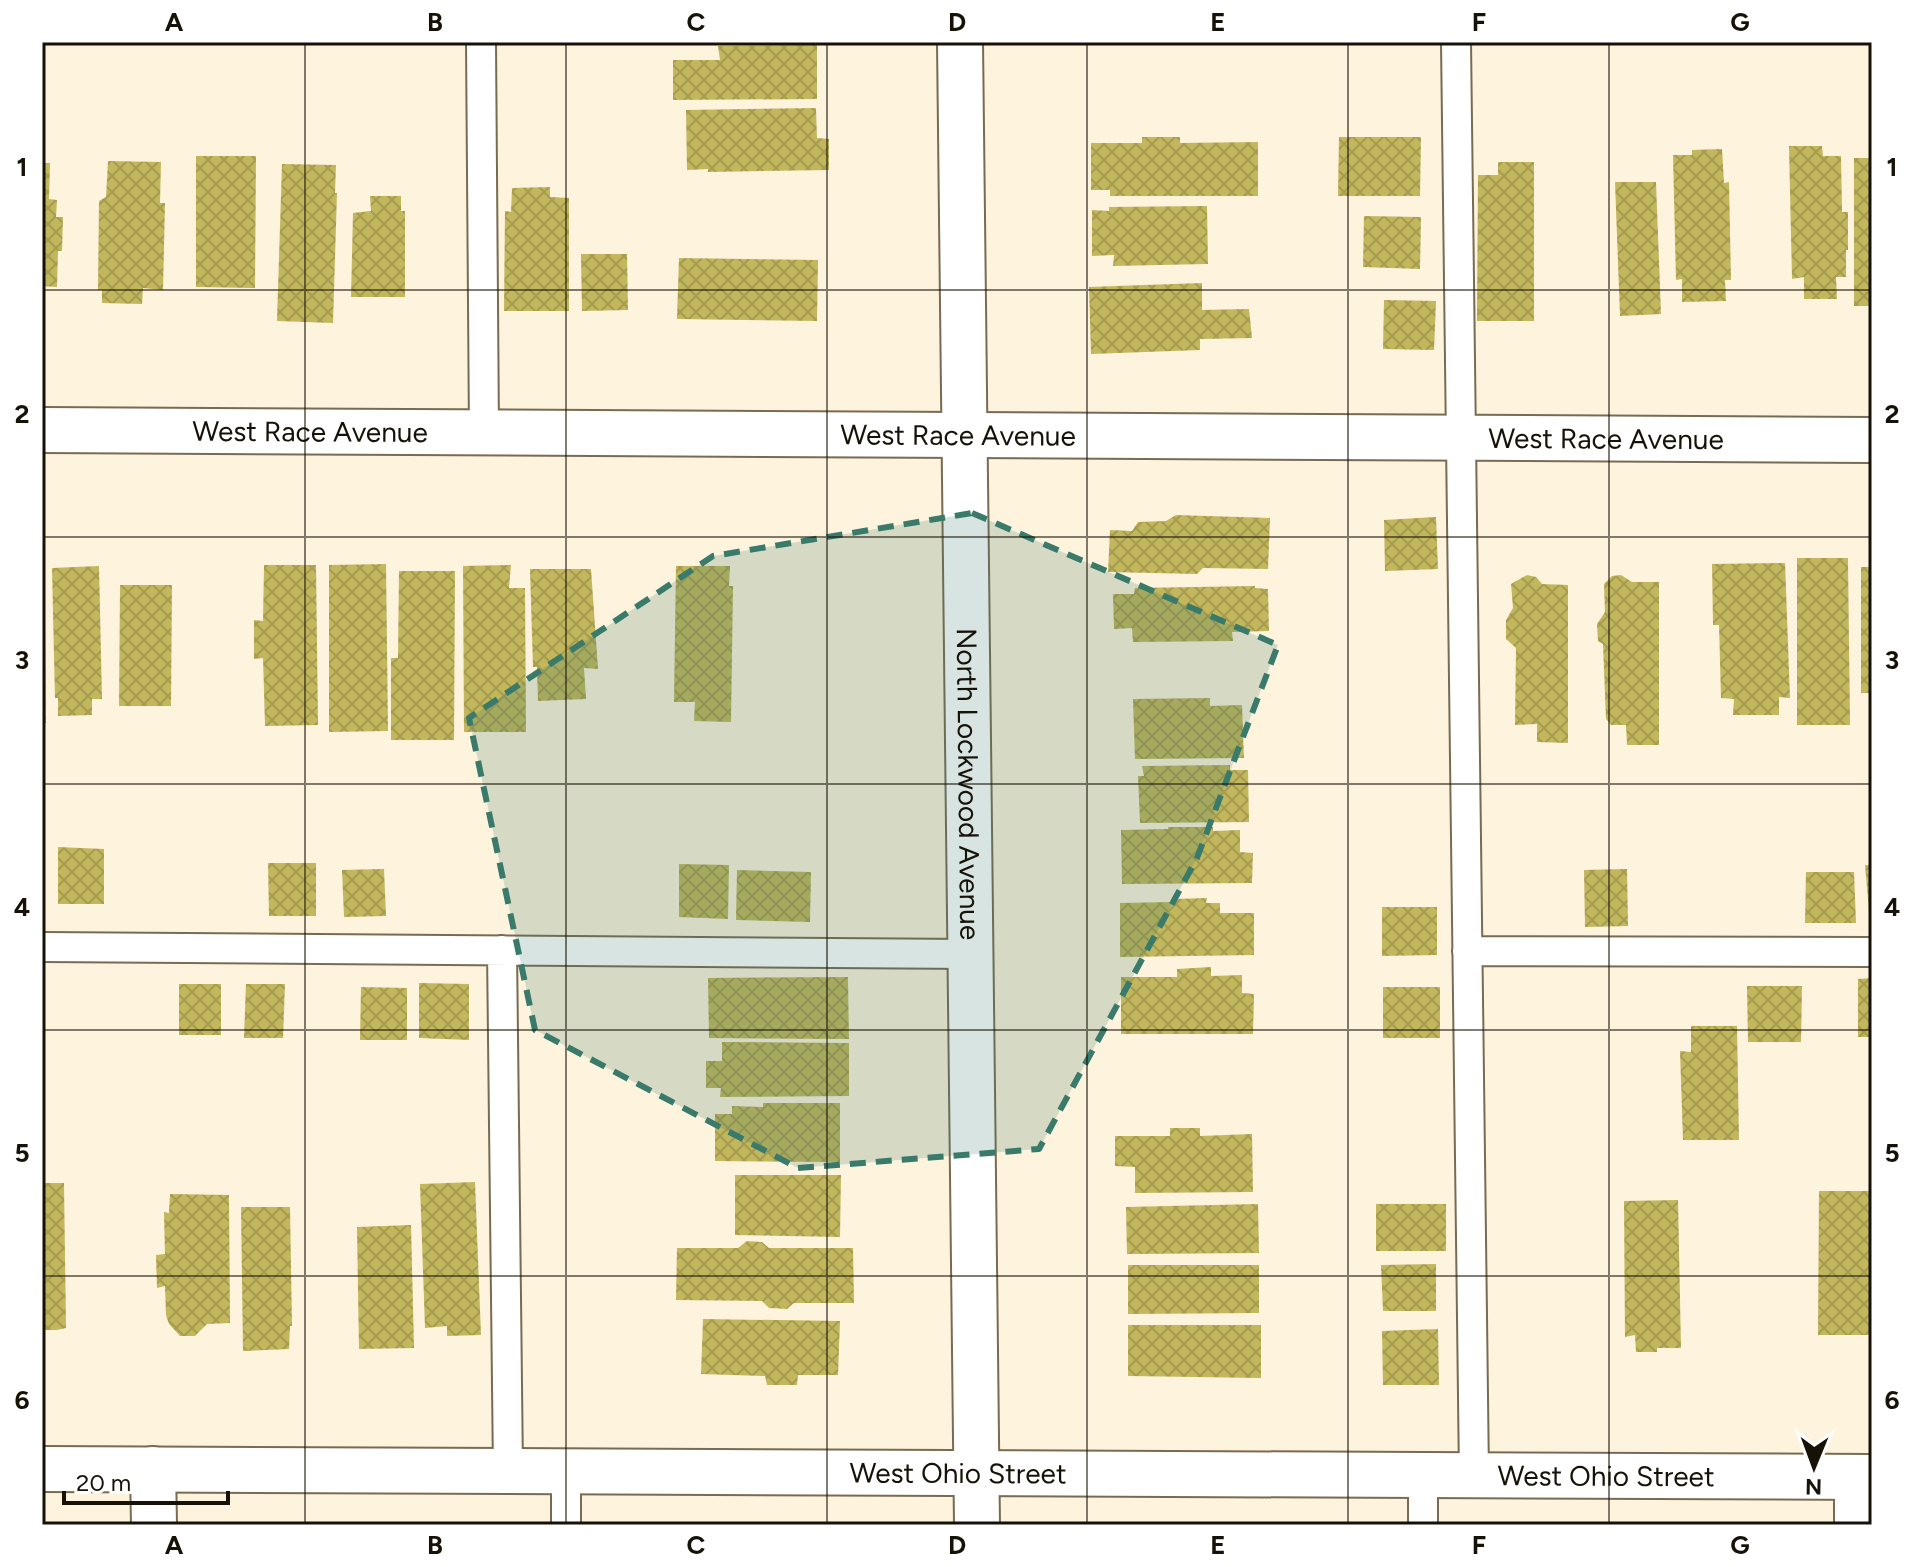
<svg xmlns="http://www.w3.org/2000/svg" width="1914" height="1567" viewBox="0 0 1914 1567" font-family="Figtree,sans-serif">
<defs>
<pattern id="building-cross-hatch" width="8" height="8" patternUnits="userSpaceOnUse" patternTransform="scale(2)"><rect width="8" height="8" fill="#c2b75d"/><path d="M0 0l8 8M0 8l8-8" fill="none" stroke="#a69c4f"/></pattern>
</defs>
<rect width="100%" height="100%" fill="#fef3dd"/>
<path fill="url(#building-cross-hatch)" d="M 817,45 L 817,99 L 673,100 L 673,60 L 720,60 L 718,46 Z
M 816,108 L 817,138 L 829,139 L 829,170 L 708,172 L 708,169 L 687,170 L 686,110 Z
M 1142,137 L 1180,137 L 1180,143 L 1258,142 L 1258,196 L 1110,196 L 1110,190 L 1091,190 L 1091,143 L 1142,143 Z
M 1339,137 L 1421,137 L 1420,196 L 1338,196 Z
M 1789,146 L 1822,146 L 1823,156 L 1841,156 L 1842,212 L 1848,212 L 1848,250 L 1846,250 L 1846,277 L 1836,277 L 1837,299 L 1804,299 L 1804,277 L 1792,279 Z
M 1722,149 L 1724,183 L 1729,182 L 1731,280 L 1725,280 L 1726,301 L 1682,302 L 1682,279 L 1676,280 L 1673,155 L 1692,155 L 1692,150 Z
M 196,156 L 256,156 L 255,288 L 196,287 Z
M 1854,158 L 1872,158 L 1872,306 L 1854,306 Z
M 108,161 L 161,162 L 160,203 L 165,203 L 163,290 L 143,288 L 142,304 L 102,303 L 102,290 L 98,290 L 99,201 L 106,197 Z
M 1498,162 L 1534,162 L 1534,321 L 1477,321 L 1478,175 L 1498,175 Z
M 42,163 L 50,163 L 49,199 L 57,200 L 56,217 L 63,217 L 62,251 L 58,251 L 57,287 L 42,286 Z
M 282,164 L 336,165 L 335,193 L 337,193 L 333,323 L 277,321 Z
M 1615,182 L 1656,182 L 1661,314 L 1620,316 Z
M 550,187 L 550,197 L 569,198 L 569,311 L 504,311 L 505,211 L 511,212 L 512,188 Z
M 370,196 L 401,196 L 401,211 L 405,211 L 405,297 L 351,297 L 353,213 L 371,211 Z
M 1207,206 L 1208,264 L 1113,266 L 1114,255 L 1092,256 L 1092,210 L 1109,211 L 1109,207 Z
M 1364,216 L 1421,217 L 1420,269 L 1363,267 Z
M 581,254 L 627,254 L 628,310 L 582,311 Z
M 679,258 L 818,260 L 817,321 L 677,319 Z
M 1202,283 L 1202,310 L 1249,309 L 1252,338 L 1200,339 L 1200,350 L 1091,354 L 1089,287 Z
M 1384,300 L 1436,301 L 1434,350 L 1383,349 Z
M 1176,515 L 1270,518 L 1268,569 L 1203,568 L 1197,574 L 1108,572 L 1110,530 L 1132,531 L 1138,522 L 1166,521 Z
M 1436,517 L 1438,569 L 1385,571 L 1384,520 Z
M 1797,558 L 1848,558 L 1850,725 L 1797,725 Z
M 1785,563 L 1790,698 L 1779,697 L 1779,715 L 1733,715 L 1734,699 L 1721,698 L 1719,625 L 1713,625 L 1712,564 Z
M 386,564 L 388,731 L 329,732 L 329,565 Z
M 264,565 L 316,565 L 318,725 L 265,726 L 263,658 L 254,659 L 254,620 L 263,621 Z
M 511,565 L 509,588 L 525,588 L 526,732 L 464,732 L 463,566 Z
M 99,566 L 102,699 L 92,699 L 92,715 L 58,716 L 58,698 L 55,698 L 52,568 Z
M 676,566 L 730,566 L 729,586 L 733,586 L 731,722 L 694,721 L 695,702 L 674,702 Z
M 1861,567 L 1872,567 L 1872,693 L 1861,693 Z
M 530,569 L 591,569 L 598,669 L 584,668 L 586,699 L 538,701 L 537,667 L 533,667 Z
M 399,571 L 455,571 L 454,740 L 391,740 L 391,658 L 398,658 Z
M 1527,575 L 1536,577 L 1542,584 L 1568,585 L 1568,743 L 1537,742 L 1537,724 L 1515,725 L 1516,648 L 1506,639 L 1506,620 L 1513,608 L 1511,584 Z
M 1621,575 L 1632,582 L 1659,582 L 1659,745 L 1627,745 L 1626,725 L 1611,725 L 1606,719 L 1603,644 L 1598,641 L 1597,624 L 1605,612 L 1604,584 L 1612,576 Z
M 120,585 L 172,585 L 171,706 L 119,706 Z
M 1255,586 L 1255,588 L 1268,589 L 1269,631 L 1232,632 L 1233,641 L 1133,642 L 1132,628 L 1114,629 L 1113,594 L 1134,594 L 1135,588 Z
M 42,625 L 45,625 L 46,723 L 42,723 Z
M 1210,698 L 1210,706 L 1242,705 L 1244,758 L 1135,759 L 1133,699 Z
M 1230,765 L 1230,770 L 1248,770 L 1249,822 L 1140,823 L 1138,776 L 1144,776 L 1142,766 Z
M 1168,827 L 1213,827 L 1213,831 L 1240,830 L 1240,852 L 1253,853 L 1252,883 L 1122,884 L 1121,830 L 1168,829 Z
M 58,847 L 104,849 L 104,904 L 58,904 Z
M 268,863 L 316,863 L 316,916 L 269,916 Z
M 679,864 L 729,865 L 728,919 L 679,917 Z
M 1865,865 L 1872,865 L 1872,922 L 1870,922 Z
M 384,869 L 386,916 L 344,917 L 342,870 Z
M 1627,869 L 1628,926 L 1585,927 L 1584,870 Z
M 737,870 L 811,872 L 810,922 L 736,920 Z
M 1806,872 L 1854,872 L 1856,923 L 1805,923 Z
M 1207,898 L 1206,903 L 1220,903 L 1220,913 L 1254,913 L 1254,955 L 1120,957 L 1120,903 L 1174,902 L 1174,899 Z
M 1382,907 L 1437,907 L 1437,955 L 1382,956 Z
M 1211,967 L 1211,976 L 1242,975 L 1242,993 L 1254,994 L 1253,1034 L 1121,1034 L 1121,977 L 1177,977 L 1177,969 Z
M 848,977 L 849,1039 L 709,1038 L 708,978 Z
M 1872,978 L 1872,1037 L 1858,1037 L 1858,979 Z
M 419,983 L 469,984 L 469,1040 L 419,1038 Z
M 179,984 L 221,984 L 221,1035 L 179,1035 Z
M 246,984 L 285,984 L 283,1038 L 244,1038 Z
M 1747,986 L 1802,986 L 1801,1042 L 1748,1042 Z
M 361,987 L 407,988 L 407,1040 L 360,1040 Z
M 1383,987 L 1440,987 L 1440,1038 L 1383,1038 Z
M 1691,1026 L 1737,1026 L 1739,1140 L 1683,1140 L 1680,1051 L 1691,1052 Z
M 722,1042 L 849,1043 L 849,1096 L 720,1097 L 721,1088 L 706,1088 L 706,1061 L 722,1061 Z
M 763,1103 L 840,1103 L 840,1162 L 715,1161 L 715,1114 L 732,1114 L 732,1106 L 763,1107 Z
M 1170,1128 L 1200,1128 L 1200,1136 L 1252,1134 L 1253,1192 L 1135,1193 L 1135,1167 L 1115,1166 L 1115,1136 L 1170,1136 Z
M 735,1175 L 841,1175 L 840,1237 L 735,1235 Z
M 475,1182 L 481,1335 L 447,1336 L 447,1326 L 425,1328 L 420,1184 Z
M 42,1183 L 64,1183 L 66,1328 L 57,1330 L 42,1330 Z
M 1819,1191 L 1872,1191 L 1872,1335 L 1818,1335 Z
M 170,1194 L 229,1195 L 230,1323 L 207,1324 L 195,1336 L 180,1336 L 169,1324 L 166,1315 L 165,1286 L 157,1288 L 156,1255 L 165,1254 L 164,1212 L 169,1213 Z
M 1678,1200 L 1681,1348 L 1657,1348 L 1657,1352 L 1636,1352 L 1635,1335 L 1625,1337 L 1624,1201 Z
M 1258,1204 L 1259,1253 L 1127,1254 L 1126,1207 Z
M 1376,1204 L 1446,1204 L 1446,1251 L 1376,1251 Z
M 241,1207 L 290,1207 L 292,1326 L 290,1326 L 289,1349 L 243,1351 Z
M 411,1225 L 414,1348 L 359,1349 L 357,1227 Z
M 747,1241 L 762,1242 L 769,1248 L 853,1248 L 854,1303 L 794,1303 L 787,1309 L 769,1308 L 762,1301 L 676,1300 L 677,1248 L 738,1248 Z
M 1436,1264 L 1436,1311 L 1383,1311 L 1381,1265 Z
M 1128,1265 L 1259,1265 L 1259,1313 L 1128,1314 Z
M 703,1319 L 840,1321 L 838,1375 L 798,1375 L 797,1385 L 767,1385 L 765,1376 L 701,1374 Z
M 1128,1325 L 1261,1325 L 1261,1378 L 1128,1376 Z
M 1438,1329 L 1439,1385 L 1383,1385 L 1382,1331 Z"/>
<g fill="none" stroke-linecap="round" stroke-linejoin="round">
<g stroke="#786b53" stroke-width="32">
<path id="lane" d="M 481,42 L 484,432
M 1456,42 L 1474,1476
M 42,947 L 971,954
M 502,950 L 508,1471
M 1467,951 L 1872,952
M 566,1471 L 566,1525
M 1423,1475 L 1423,1525"/>
</g>
<g stroke="#786b53" stroke-width="48">
<g id="street">
<path id="s1" d="M 960,42 L 977,1525"/>
<path id="s2" d="M 42,430 L 1872,440"/>
<path id="s3" d="M 42,1469 L 1872,1477"/>
<path d="M 153,1469 L 154,1525"/>
<path d="M 1857,1477 L 1857,1525"/>
</g>
</g>
<use href="#lane" stroke="#fff" stroke-width="28"/>
<use href="#street" stroke="#fff" stroke-width="44"/>
</g>
<path fill="#397a6a" fill-opacity="0.2" stroke="#397a6a" stroke-width="6" stroke-dasharray="16 10" stroke-linejoin="round" d="M 972,513 L 1278,645 L 1197,858 L 1039,1149 L 798,1168 L 535,1030 L 469,718 L 713,556 Z"/>
<path fill="none" stroke="#171208" stroke-width="2" stroke-opacity="0.55" d="M 305,42 L 305,1525M 566,42 L 566,1525M 827,42 L 827,1525M 1087,42 L 1087,1525M 1348,42 L 1348,1525M 1609,42 L 1609,1525M 42,290 L 1872,290M 42,537 L 1872,537M 42,784 L 1872,784M 42,1030 L 1872,1030M 42,1276 L 1872,1276"/>
<g text-anchor="middle" stroke-width="6" stroke-linejoin="round" paint-order="stroke">
<g font-size="28" fill="#171208" stroke="#fff">
<text dy="10" stroke="none"><textPath href="#s2" startOffset="268">West Race Avenue</textPath></text>
<text dy="10" stroke="none"><textPath href="#s2" startOffset="916">West Race Avenue</textPath></text>
<text dy="10" stroke="none"><textPath href="#s2" startOffset="1564">West Race Avenue</textPath></text>
<text dy="10" stroke="none"><textPath href="#s1" startOffset="742">North Lockwood Avenue</textPath></text>
<text dy="10" stroke="none"><textPath href="#s3" startOffset="916">West Ohio Street</textPath></text>
<text dy="10" stroke="none"><textPath href="#s3" startOffset="1564">West Ohio Street</textPath></text>
</g>
</g>
<rect width="1914" height="1567" fill="none" stroke="#ffffff" stroke-width="88"/>
<g transform="translate(1814 1467) rotate(181)" stroke="#ffffff" stroke-width="6" paint-order="stroke">
<path d="M0-6L14 30L0 20L-14 30Z" fill="#171208"/>
<text y="-12" font-size="22" font-weight="bold" text-anchor="middle" fill="#171208">N</text>
</g>
<path d="M64 1491v12h164v-12" fill="none" stroke="#171208" stroke-width="4"/>
<text x="76" y="1491" font-size="24" fill="#171208" stroke="#ffffff" stroke-width="6" paint-order="stroke">20 m</text>
<rect x="44" y="44" width="1826" height="1479" fill="none" stroke="#171208" stroke-width="3"/>
<g font-size="26" text-anchor="middle" font-weight="bold" fill="#171208">
<text x="174" y="31">A</text>
<text x="435" y="31">B</text>
<text x="696" y="31">C</text>
<text x="957" y="31">D</text>
<text x="1218" y="31">E</text>
<text x="1479" y="31">F</text>
<text x="1740" y="31">G</text>
<text x="22" y="176">1</text>
<text x="1892" y="176">1</text>
<text x="22" y="423">2</text>
<text x="1892" y="423">2</text>
<text x="22" y="669">3</text>
<text x="1892" y="669">3</text>
<text x="22" y="916">4</text>
<text x="1892" y="916">4</text>
<text x="22" y="1162">5</text>
<text x="1892" y="1162">5</text>
<text x="22" y="1409">6</text>
<text x="1892" y="1409">6</text>
<text x="174" y="1554">A</text>
<text x="435" y="1554">B</text>
<text x="696" y="1554">C</text>
<text x="957" y="1554">D</text>
<text x="1218" y="1554">E</text>
<text x="1479" y="1554">F</text>
<text x="1740" y="1554">G</text>
</g>
</svg>
